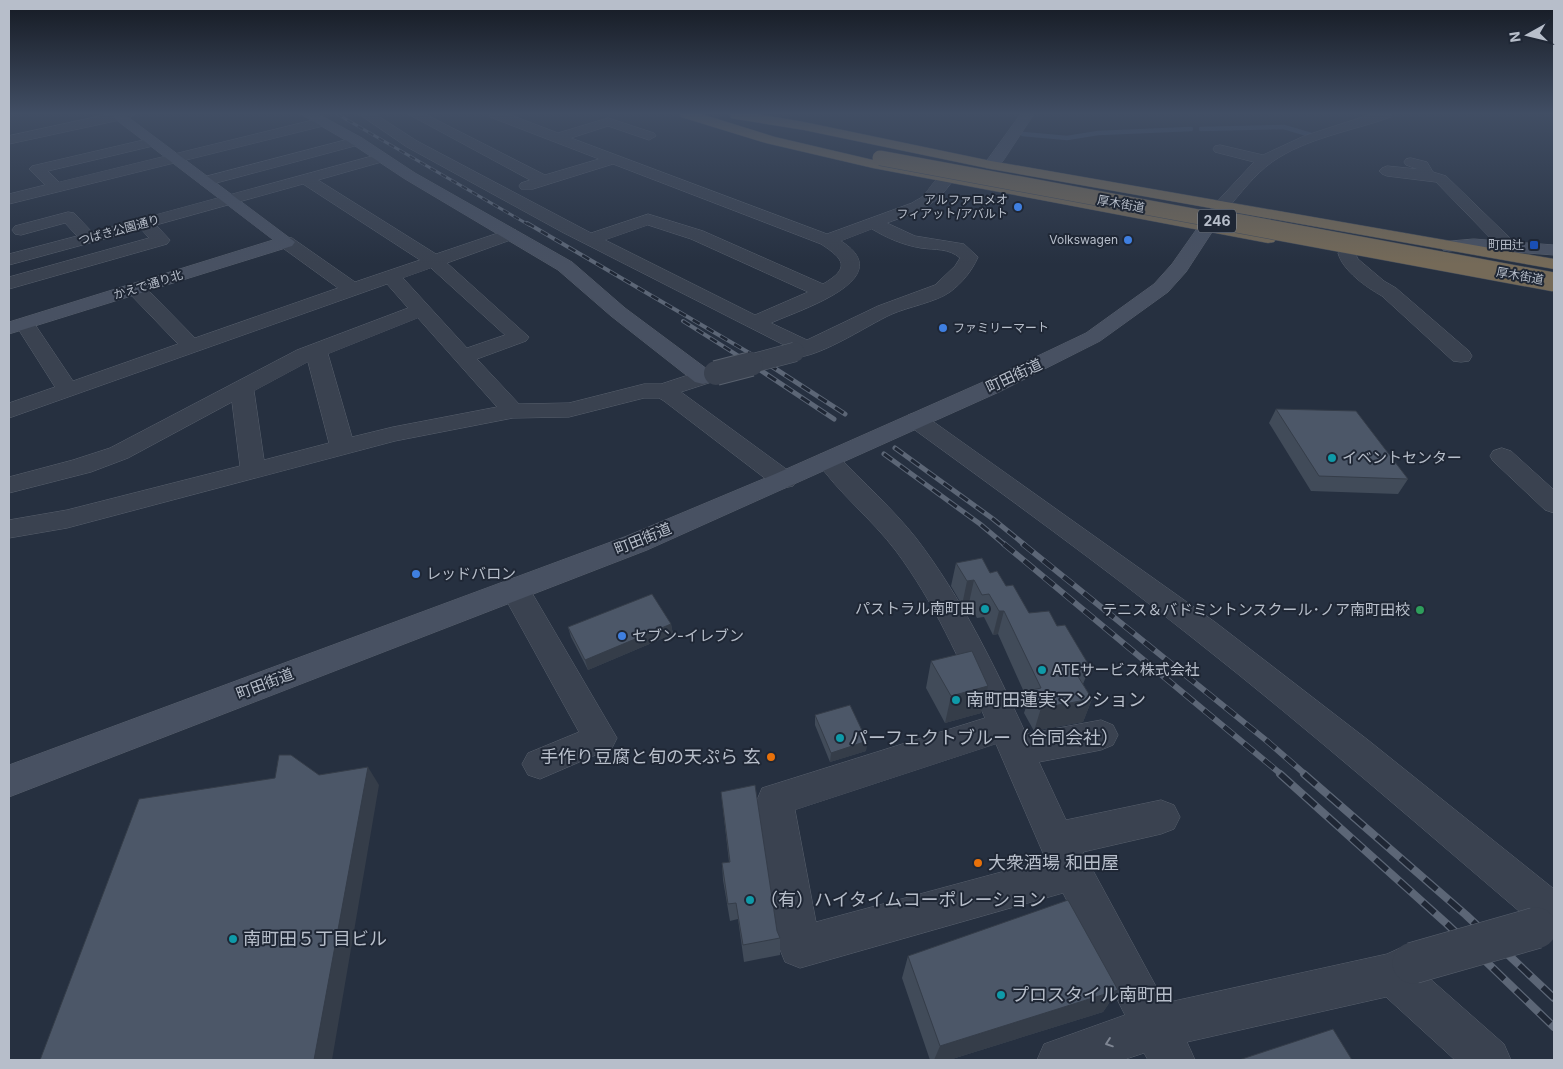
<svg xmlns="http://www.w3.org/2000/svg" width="1563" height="1069" viewBox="0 0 1563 1069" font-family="Inter,'Noto Sans JP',sans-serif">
<rect width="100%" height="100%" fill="#263040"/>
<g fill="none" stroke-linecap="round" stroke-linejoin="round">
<path stroke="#3c4d68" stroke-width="4.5" d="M 1201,129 L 1284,127 L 1311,135
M 1023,134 L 1067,138 L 1098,133 L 1191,129"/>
<g stroke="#58606d" stroke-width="1">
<path id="street" d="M 109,114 L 135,114 L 129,118 L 9,144 L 9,136 Z
M 359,114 L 375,114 L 417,141 L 591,233 L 648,214 L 703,231 L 823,284 C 851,268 844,259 821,244 L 613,164 L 533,189 L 521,189 L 519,186 L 521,183 L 530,180 L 408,114 L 425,114 L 545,175 L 599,159 L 490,117 L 489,114 L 508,114 L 558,133 L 608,118 L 654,133 L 656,136 L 649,140 L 608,126 L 571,138 L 827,234 L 912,203 C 916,200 920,199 923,196 C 932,187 937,172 951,176 L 954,179 C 933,209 919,211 887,223 L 915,236 L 964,244 L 978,257 C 972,271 962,283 950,292 C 936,302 908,307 892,314 C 867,325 813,363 787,357 L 784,352 L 788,347 L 562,232 L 407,147 ZM 648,225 L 691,239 L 808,292 L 755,315 L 605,240 ZM 872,229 C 887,238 903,245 921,248 C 935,250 949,248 960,258 L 955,266 L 935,285 L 878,306 L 807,340 L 771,323 C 799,310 901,279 841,241 Z
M 1372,114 L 1392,114 L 1391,117 C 1352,131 1306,138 1272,162 C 1254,175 1241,193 1227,209 L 1215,209 L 1213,206 L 1254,162 L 1215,152 L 1213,149 L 1215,146 L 1220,145 L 1263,155 L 1304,136 Z
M 322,118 L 329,122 L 327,125 L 9,204 L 9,194 L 45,185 L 29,169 L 32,166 L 152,138 L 157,139 L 159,142 L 157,145 L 48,171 L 59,182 Z
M 357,137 L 362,138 L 364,141 L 362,144 L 205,186 L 200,184 L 197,181 L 200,178 Z
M 380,154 L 385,155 L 387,158 L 385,161 L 318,180 L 436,254 L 510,229 L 516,230 L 519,234 L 516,238 L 447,263 L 529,337 L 526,341 L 477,359 L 519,404 L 569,403 L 644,384 L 661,384 L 716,366 L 724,368 L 727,373 L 724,378 L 681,392 L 793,474 L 797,480 L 793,486 L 784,488 L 775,486 L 664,401 L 659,398 L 644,398 L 569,417 L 513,418 L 395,441 L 67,528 L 9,538 L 9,520 L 67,510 L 240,466 L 232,402 L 128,458 L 91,472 L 9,493 L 9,477 L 73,460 L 110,448 L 297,350 L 408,308 L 387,284 L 9,418 L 9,403 L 55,387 L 15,324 L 18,320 L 25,318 L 32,320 L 73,381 L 178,344 L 129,293 L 126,289 L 129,285 L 136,283 L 143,285 L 195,338 L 338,288 L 280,246 L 277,242 L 280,238 L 286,237 L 292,238 L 355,282 L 420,260 L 303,184 L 156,225 L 170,240 L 167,244 L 9,289 L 9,277 L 149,238 L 141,229 L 9,265 L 9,254 L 77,236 L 65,223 L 21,235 L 15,234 L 12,230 L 15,226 L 68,212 L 74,213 L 92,232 ZM 431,268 L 505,335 L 467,348 L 403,278 ZM 418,318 L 497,407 L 393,427 L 352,437 L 328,354 ZM 308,362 L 329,443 L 264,460 L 254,391 Z
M 1411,158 L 1427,162 L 1433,172 L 1446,176 L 1514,242 L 1517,246 L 1514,250 L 1508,251 L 1502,250 L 1436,182 L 1387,176 L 1382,174 L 1379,171 L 1382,168 L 1387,166 L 1417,169 L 1406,165 L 1404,162 L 1406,159 Z
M 1347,248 L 1353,249 L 1358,259 L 1384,281 L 1396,288 L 1469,351 L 1472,356 L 1469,361 L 1461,362 L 1453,361 L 1382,296 C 1366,287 1343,271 1338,253 L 1341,249 Z
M 916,413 L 924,415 L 1215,622 L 1368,740 L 1554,889 L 1554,935 L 1540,929 C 1425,831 1312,732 1194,639 C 1101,565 1004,495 908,425 L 904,420 L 908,415 Z
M 1502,448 L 1511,451 L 1554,490 L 1554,513 L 1545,510 L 1493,461 L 1490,456 L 1493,451 Z
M 828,452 L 837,455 C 862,481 894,510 916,538 C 962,598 995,667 1026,734 L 1101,720 L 1113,725 L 1118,735 L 1113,745 L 1101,750 L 1039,762 L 1066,820 L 1161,800 L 1174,805 L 1180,817 L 1174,829 L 1161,834 L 1083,852 L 1165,1003 L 1387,954 L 1413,942 L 1428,948 L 1434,963 L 1428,977 L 1504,1044 L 1511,1060 L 1455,1060 L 1386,997 L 1187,1042 L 1195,1060 L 1148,1060 L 1144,1053 L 1123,1060 L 1037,1060 L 1044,1044 L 1125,1015 L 1063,893 L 800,968 L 785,962 L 779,947 L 757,800 L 762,788 L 985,718 C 960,660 934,602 896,551 C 872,519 838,493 816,460 L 819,455 ZM 996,744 L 1046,860 L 816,922 L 795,810 Z
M 515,578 L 525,581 L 617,738 L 612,748 L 540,779 L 528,775 L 522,764 L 528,753 L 579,732 L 500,589 L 505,581 Z"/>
</g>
<g stroke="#58606d" stroke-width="1">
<path id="secondary" d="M 109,114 L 124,114 L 295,242 L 292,246 L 9,334 L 9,322 L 273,240 Z
M 301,114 L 318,114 L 362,138 L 415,173 L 572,262 L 625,308 L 711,372 L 714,377 L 711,382 L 703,384 L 695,382 L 611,316 L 558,270 L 405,179 L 352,144 Z
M 1021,114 L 1034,114 L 1003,161 L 996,168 L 986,168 L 984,165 Z
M 1221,201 L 1227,203 L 1229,206 L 1186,272 L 1168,292 L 1100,341 L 999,392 L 647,550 L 9,797 L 9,765 L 627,536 L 775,474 L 983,382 L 1086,333 L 1154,284 L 1172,264 L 1215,203 Z
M 1474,239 L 1554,245 L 1554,255 L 1474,249 L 1449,251 L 1443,250 L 1440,246 L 1443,242 Z"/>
</g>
<g stroke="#454d5a" stroke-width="1">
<path id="highway" d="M 680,114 L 701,114 L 775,137 L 873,160 L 1268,233 L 1274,234 L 1277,238 L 1274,242 L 1268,243 L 873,168 L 766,143 L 681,117 Z
M 730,114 L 757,114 L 804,122 L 991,161 L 1554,259 L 1554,269 L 991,169 L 804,130 L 736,119 L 731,118 Z"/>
</g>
<use href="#street" fill="#3a4250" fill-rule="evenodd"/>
<use href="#secondary" fill="#485162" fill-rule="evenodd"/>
<use href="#highway" fill="#756a58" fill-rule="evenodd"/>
<g stroke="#5c6676" stroke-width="3">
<path id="rail-far4" d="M 337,114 L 529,225"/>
</g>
<g stroke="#5c6676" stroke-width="4">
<path id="rail-far3" d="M 527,223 L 770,365
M 683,321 L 753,365"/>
</g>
<g stroke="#5c6676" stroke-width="5">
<path id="rail-far2" d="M 751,364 L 834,419
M 768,364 L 845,414
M 895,448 L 993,519 L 1025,545
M 884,454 L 980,524 L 1005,545"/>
</g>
<g stroke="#5c6676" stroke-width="6">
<path id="rail-far1" d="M 1004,544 L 1282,775
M 1023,544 L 1267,741 L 1306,775"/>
</g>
<g stroke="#5c6676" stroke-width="8">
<path id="rail" d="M 1280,774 L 1447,924 L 1554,1027
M 1304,774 L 1466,915 L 1554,998"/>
</g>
<use href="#rail-far4" stroke="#1f2735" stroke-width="2" stroke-dasharray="6" stroke-linecap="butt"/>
<use href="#rail-far3" stroke="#1f2735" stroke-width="2.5" stroke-dasharray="8" stroke-linecap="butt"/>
<use href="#rail-far2" stroke="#1f2735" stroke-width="3" stroke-dasharray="10" stroke-linecap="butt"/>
<use href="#rail-far1" stroke="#1f2735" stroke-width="4.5" stroke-dasharray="13" stroke-linecap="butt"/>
<use href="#rail" stroke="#1f2735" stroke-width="5.5" stroke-dasharray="16" stroke-linecap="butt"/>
<g stroke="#58606d" stroke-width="20" stroke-linecap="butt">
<path id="street-bridge-far2" d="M 746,365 L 795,352"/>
</g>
<g stroke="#58606d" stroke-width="26" stroke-linecap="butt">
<path id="street-bridge-far1" d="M 716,373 L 751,364"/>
</g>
<g stroke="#58606d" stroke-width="42" stroke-linecap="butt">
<path id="street-bridge" d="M 1413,963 L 1536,928"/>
</g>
<g stroke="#454d5a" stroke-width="16" stroke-linecap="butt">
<path id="highway-bridge-far1" d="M 880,158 L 1242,225"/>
</g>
<g stroke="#454d5a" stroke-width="20" stroke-linecap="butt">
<path id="highway-bridge" d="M 1236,223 L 1554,282"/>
</g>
<use href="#street-bridge-far2" stroke="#3a4250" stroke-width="19"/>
<use href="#street-bridge-far1" stroke="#3a4250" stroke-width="24"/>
<use href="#street-bridge" stroke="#3a4250" stroke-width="41"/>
<use href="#highway-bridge-far1" stroke="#756a58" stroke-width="15"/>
<use href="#highway-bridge" stroke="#756a58" stroke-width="19"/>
</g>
<path fill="#414b59" d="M 1276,409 L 1408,479 L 1398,494 L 1311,491 L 1269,423 Z
M 956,563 L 990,573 L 1006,586 L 1029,613 L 1057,626 L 1090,667 L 1083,684 L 1092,699 L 1083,722 L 1034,731 L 1024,713 L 1028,701 L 998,634 L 993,635 L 984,617 L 977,618 L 969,603 L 962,605 L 951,586 Z
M 671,624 L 673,634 L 588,670 L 571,637 L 568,627 Z
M 931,661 L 981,713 L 945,723 L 926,688 Z
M 815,715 L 867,741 L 866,751 L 830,762 L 815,725 Z
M 721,792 L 780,938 L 780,955 L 744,962 L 738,919 L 730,921 L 723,880 L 722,863 L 729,862 Z
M 908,956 L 1118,990 L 1103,1012 L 949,1060 L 930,1060 L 902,978 Z"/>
<path fill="#353d49" d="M 974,580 L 969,603 L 962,605 L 967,581 Z
M 999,611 L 1004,611 L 998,634 L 993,635 Z
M 671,624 L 673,634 L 588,670 L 585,660 Z
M 988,686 L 981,713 L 945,723 L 951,696 Z
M 1092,699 L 1083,722 L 1034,731 L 1041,708 Z
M 867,741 L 866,751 L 830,762 L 831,753 Z
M 368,767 L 379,785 L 332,1060 L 314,1060 Z
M 1118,990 L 1103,1012 L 949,1060 L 934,1060 L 940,1046 Z"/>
<path fill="#4c5768" stroke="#353d49" d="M 1276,409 L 1356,411 L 1408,479 L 1319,476 Z
M 982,558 L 990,573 L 997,571 L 1006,586 L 1013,585 L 1029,613 L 1049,611 L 1057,626 L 1065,625 L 1090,667 L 1074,670 L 1092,699 L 1041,708 L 1032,690 L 1041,688 L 1004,611 L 999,611 L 989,594 L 982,595 L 974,580 L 967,581 L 956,563 Z
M 652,594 L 671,624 L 585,660 L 568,627 Z
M 972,651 L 988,686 L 951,696 L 931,661 Z
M 850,705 L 867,741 L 831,753 L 815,715 Z
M 279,755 L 291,755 L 319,775 L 368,767 L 314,1060 L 40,1060 L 139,799 L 275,778 Z
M 755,785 L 777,931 L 780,938 L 743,945 L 736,903 L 728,904 L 722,863 L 730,862 L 721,792 Z
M 1068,900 L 1118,990 L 940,1046 L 908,956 Z
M 1333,1029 L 1352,1060 L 1239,1060 Z"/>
<defs><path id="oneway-chevron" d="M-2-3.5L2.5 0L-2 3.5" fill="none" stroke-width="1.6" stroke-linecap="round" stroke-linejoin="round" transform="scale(1.25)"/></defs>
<use stroke="#7f8693" href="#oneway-chevron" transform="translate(1109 1043) rotate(161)"/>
<linearGradient id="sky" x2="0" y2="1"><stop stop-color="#151a23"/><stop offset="0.43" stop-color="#414e64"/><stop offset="1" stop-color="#414e64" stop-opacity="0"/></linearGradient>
<rect width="1563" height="264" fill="url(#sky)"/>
<g fill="#3f7fe0" stroke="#1f2735" stroke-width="2">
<circle cx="1018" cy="207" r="5"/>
<circle cx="1128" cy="240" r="5"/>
<circle cx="943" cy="328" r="5"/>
<circle cx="416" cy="574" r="5"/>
<circle cx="622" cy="636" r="5"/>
</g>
<rect fill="#1a4fb4" stroke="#1f2735" stroke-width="2" x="1529" y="240" width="10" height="10" rx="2.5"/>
<g fill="#0f9aa8" stroke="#1f2735" stroke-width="2">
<circle cx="1332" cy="458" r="5"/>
<circle cx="985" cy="609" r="5"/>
<circle cx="1042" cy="670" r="5"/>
<circle cx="956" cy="700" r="5"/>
<circle cx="840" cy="738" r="5"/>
<circle cx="750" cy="900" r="5"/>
<circle cx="233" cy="939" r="5"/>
<circle cx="1001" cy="995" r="5"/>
</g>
<circle fill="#2e9e5b" stroke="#1f2735" stroke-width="2" cx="1420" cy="610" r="5"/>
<g fill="#e8710a" stroke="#1f2735" stroke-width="2">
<circle cx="771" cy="757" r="5"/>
<circle cx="978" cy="863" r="5"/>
</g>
<g text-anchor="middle" stroke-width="4" stroke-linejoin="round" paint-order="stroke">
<g font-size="12" fill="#b7beca" stroke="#1f2735" text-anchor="end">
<text x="1008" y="204">アルファロメオ<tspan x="1008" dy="14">フィアット/アバルト</tspan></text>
<text x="1118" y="244">Volkswagen</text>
<text x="1524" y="249">町田辻</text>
<text x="953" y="332" text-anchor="start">ファミリーマート</text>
</g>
<g font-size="12" fill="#b7beca" stroke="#1f2735">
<text transform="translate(1121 204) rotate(10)" y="4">厚木街道</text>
<text transform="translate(119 230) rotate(-15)" y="4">つばき公園通り</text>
<text transform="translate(1520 276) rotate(10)" y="4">厚木街道</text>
<text transform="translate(148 285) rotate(-17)" y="4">かえで通り北</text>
</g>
<rect fill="#1f2735" stroke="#89919d" stroke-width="1" x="1198" y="209.5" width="38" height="23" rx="4"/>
<g font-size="14" font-weight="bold" fill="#b7beca">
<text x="1217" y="226">246</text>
</g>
<g font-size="15" fill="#b7beca" stroke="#1f2735">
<text transform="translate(1014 376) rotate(-25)" y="5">町田街道</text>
<text transform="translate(643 539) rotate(-22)" y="5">町田街道</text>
<text transform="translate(265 684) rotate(-21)" y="5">町田街道</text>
</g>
<g font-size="15" fill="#b7beca" stroke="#1f2735" text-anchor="start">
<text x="1342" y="463">イベントセンター</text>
<text x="426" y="579">レッドバロン</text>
<text x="975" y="614" text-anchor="end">パストラル南町田</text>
<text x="1410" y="615" text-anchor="end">テニス＆バドミントンスクール･ノア南町田校</text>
<text x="632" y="641">セブン-イレブン</text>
<text x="1052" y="675">ATEサービス株式会社</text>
</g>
<g font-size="18" fill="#b7beca" stroke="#1f2735" text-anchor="start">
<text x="966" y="706">南町田蓮実マンション</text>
<text x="850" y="744">パーフェクトブルー（合同会社）</text>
<text x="761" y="763" text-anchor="end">手作り豆腐と旬の天ぷら 玄</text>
<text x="988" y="869">大衆酒場 和田屋</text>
<text x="760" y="906">（有）ハイタイムコーポレーション</text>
<text x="243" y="945">南町田５丁目ビル</text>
<text x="1011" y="1001">プロスタイル南町田</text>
</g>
</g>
<rect width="1563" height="1069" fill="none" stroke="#b7beca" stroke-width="20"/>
<g transform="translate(1528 35) rotate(262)" stroke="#1f2735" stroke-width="4" paint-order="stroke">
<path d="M0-4L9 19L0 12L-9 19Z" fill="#b7beca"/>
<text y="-8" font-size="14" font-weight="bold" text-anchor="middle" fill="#b7beca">N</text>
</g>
</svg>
